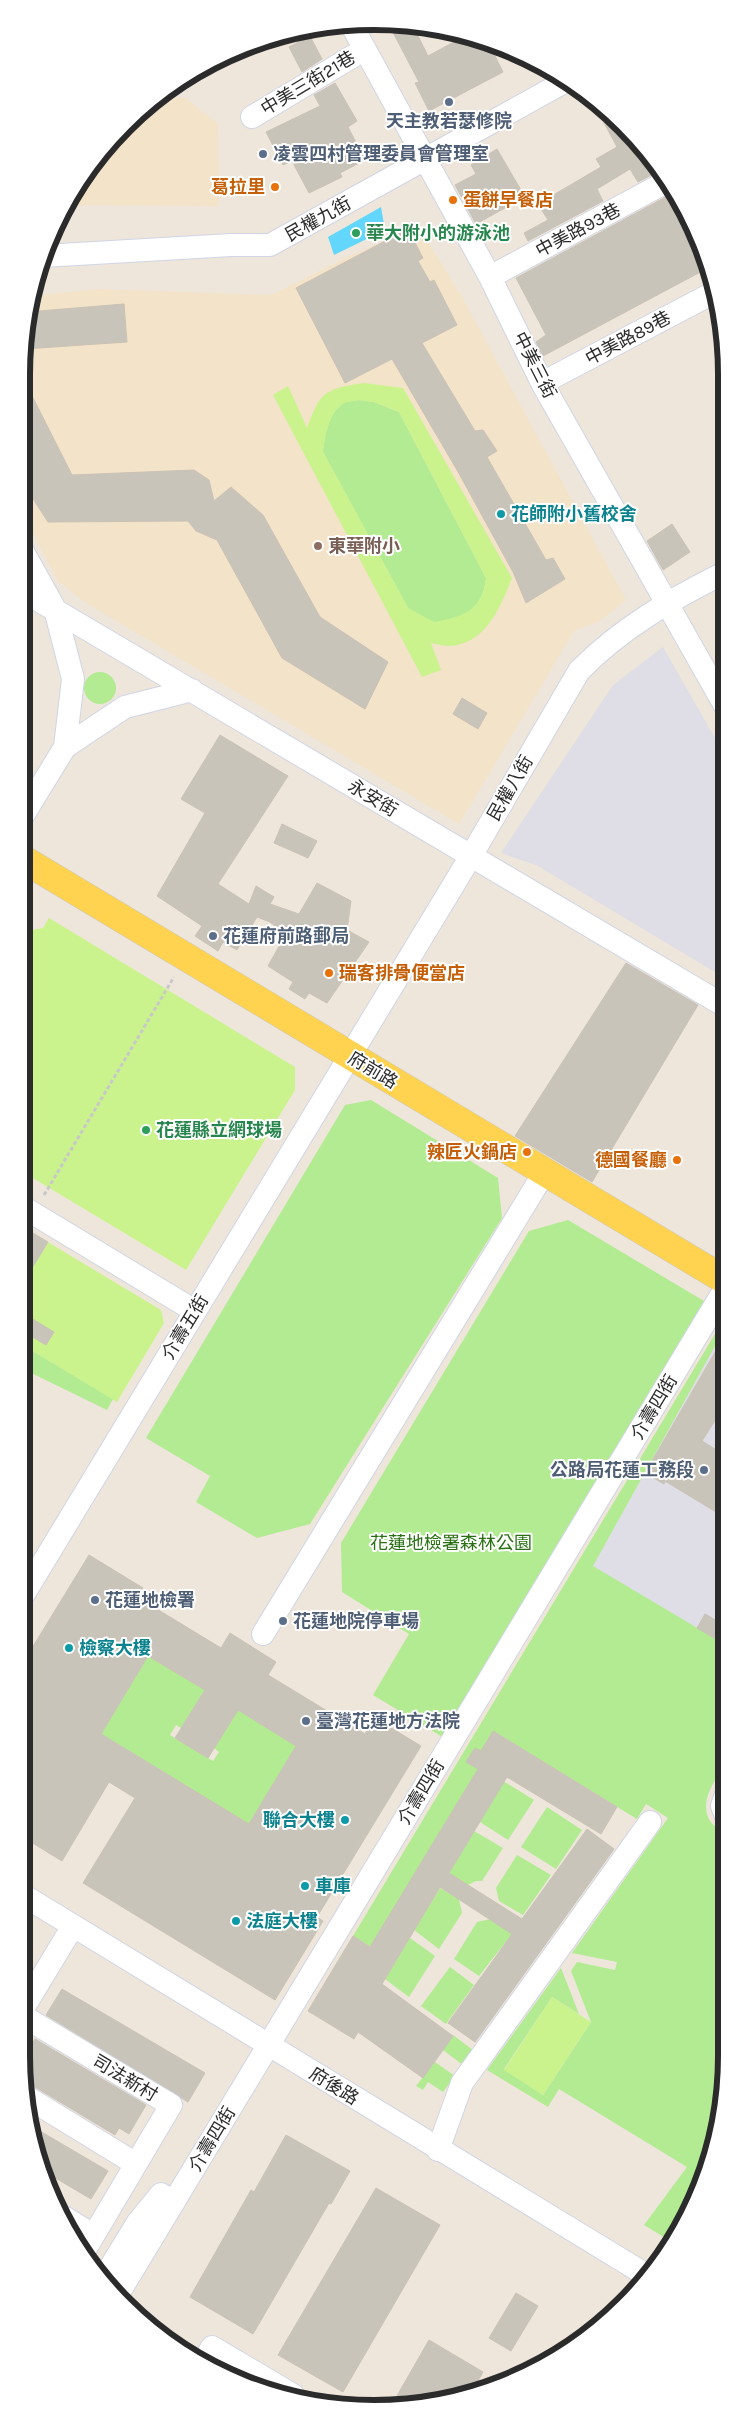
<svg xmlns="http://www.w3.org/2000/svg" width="748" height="2430" viewBox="0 0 748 2430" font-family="Karla,'Noto Sans TC',sans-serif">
<rect width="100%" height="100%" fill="#eee6db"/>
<path fill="#dfdde6" d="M 663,647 L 724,754 L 725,978 L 536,865 L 501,853 L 613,685 Z
M 720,1337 L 725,1340 L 726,1645 L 592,1566 Z"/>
<path fill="#f2e3c9" d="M 159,97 L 186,98 L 218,124 L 219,206 L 66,205 L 81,178 L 125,124 Z
M 418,226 L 461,295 L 626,600 L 598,622 L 574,631 L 459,824 L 86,603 L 58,581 L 21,510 L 21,374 L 31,296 L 97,289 L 272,295 L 343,259 Z"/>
<path fill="#b2eb92" d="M 359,400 L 374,402 L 399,412 L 486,578 C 482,612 464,616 434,623 L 408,608 L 323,452 C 325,436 328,414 343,403 C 347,401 354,401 359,400 Z
M84 688a16 16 0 1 1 32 0a16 16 0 1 1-32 0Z
M 371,1100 L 498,1178 L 502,1218 L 310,1524 L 257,1538 L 196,1502 L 210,1476 L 146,1438 L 345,1105 Z
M 568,1220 L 704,1301 L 444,1738 L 373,1695 L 409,1634 L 342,1592 L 341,1543 L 529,1231 Z
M 715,1334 L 720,1337 L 593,1566 L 726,1645 L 726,1767 C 713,1780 699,1803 710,1821 C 713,1826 722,1830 726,1833 L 727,2056 L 720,2125 L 700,2191 L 672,2242 L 644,2225 L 687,2167 L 559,2089 L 548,2107 L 487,2070 L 561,1968 L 579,2014 L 552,1997 L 504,2069 L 543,2095 L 591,2022 L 571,1971 L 577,1962 L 615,1970 L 617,1962 L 572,1953 L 668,1818 L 646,1804 L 637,1819 L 493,1731 L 486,1742 L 486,1755 L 475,1748 L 466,1762 L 478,1769 L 372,1945 L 388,1958 L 353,1936 Z
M 21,1344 L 113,1399 L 107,1410 L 21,1368 Z
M 148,1656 L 205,1690 L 181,1728 L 176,1725 L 170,1735 L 213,1761 L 219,1752 L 214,1748 L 238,1710 L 296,1746 L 249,1824 L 101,1734 Z
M 503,1781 L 534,1800 L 508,1840 L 480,1822 Z
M 547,1807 L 582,1830 L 556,1869 L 521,1847 Z
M 474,1831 L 503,1848 L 482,1881 L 476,1881 L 468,1885 L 449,1873 Z
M 517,1855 L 551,1875 L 523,1915 L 499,1901 L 496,1888 Z
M 440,1888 L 459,1899 L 462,1913 L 439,1949 L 414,1930 Z
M 491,1919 L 512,1934 L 479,1976 L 454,1959 L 477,1922 Z
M 410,1938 L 435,1956 L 409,1997 L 385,1979 Z
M 450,1967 L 474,1985 L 446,2024 L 421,2006 Z
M 453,2035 L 473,2050 L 463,2065 L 443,2050 Z
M 435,2062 L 455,2076 L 443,2092 L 428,2082 L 423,2090 L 416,2086 Z"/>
<path fill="#caf38d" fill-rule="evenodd" d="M 364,383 L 403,388 L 512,578 C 501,606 486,644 450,646 C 444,646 437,644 431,643 L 441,670 L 422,677 L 273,395 L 288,386 L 307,428 C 320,392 324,389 364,383 ZM 359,400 L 374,402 L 399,412 L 486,578 C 482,611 463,617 434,622 L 408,608 L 323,452 C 325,436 328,414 343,404 C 347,401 354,401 359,400 Z
M 49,918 L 295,1067 L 295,1090 L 186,1270 L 21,1171 L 21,932 L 43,928 Z
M 21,1226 L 161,1310 L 164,1323 L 117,1402 L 21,1344 Z
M 552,1997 L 591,2022 L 543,2095 L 504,2070 Z"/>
<path fill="#63d7fb" d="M 381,207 L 385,230 L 334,255 L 328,237 Z"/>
<path fill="#c9c4ba" stroke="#cac2b5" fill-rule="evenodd" d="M 388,23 L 415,25 L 415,30 L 428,56 L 465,36 L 471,39 L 477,50 L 490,46 L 503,72 L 429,111 L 415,83 L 419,82 Z
M 310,36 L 322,59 L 302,72 L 289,47 Z
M 335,83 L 357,121 L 348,127 L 365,160 L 340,173 L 342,177 L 309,193 L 292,161 L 283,165 L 266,132 L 320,106 L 314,95 Z
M 594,104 L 639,141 L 659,171 L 638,182 L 630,169 L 597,189 L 603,201 L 528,241 L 524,233 L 548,220 L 538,204 L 601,167 L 596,159 L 617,147 Z
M 497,149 L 525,197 L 476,224 L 455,185 L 476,174 L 471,165 Z
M 673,193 L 692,224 L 706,269 L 543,356 L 536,342 L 546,335 L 516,278 Z
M 408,229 L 423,258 L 418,261 L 430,282 L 434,280 L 457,325 L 422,343 L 475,431 L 483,430 L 497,451 L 487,457 L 546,560 L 553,558 L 565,579 L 526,603 L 513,572 L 457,470 L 392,359 L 345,383 L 296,288 Z
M 124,304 L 127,342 L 24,349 L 27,312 Z
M 21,374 L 72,475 L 194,470 L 209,480 L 214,501 L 231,487 L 263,515 L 320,617 L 388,662 L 365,709 L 282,658 L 217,540 L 196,531 L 188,521 L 48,522 L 21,480 Z
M 672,524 L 690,552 L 663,570 L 647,541 Z
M 462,698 L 487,713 L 478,729 L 453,714 Z
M 220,735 L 288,776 L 218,884 L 249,904 L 256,886 L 274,897 L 270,904 L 299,914 L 317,883 L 351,901 L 347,930 L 369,942 L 327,1003 L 309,993 L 305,999 L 289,989 L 293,982 L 268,966 L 286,934 L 270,922 L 257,917 L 237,950 L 223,942 L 218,951 L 195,936 L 202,926 L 157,896 L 205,813 L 181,799 Z
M 282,824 L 317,841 L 308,858 L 274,843 Z
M 626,963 L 698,1005 L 592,1182 L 515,1136 Z
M 21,1226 L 48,1242 L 21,1286 Z
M 21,1312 L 54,1332 L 46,1345 L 21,1330 Z
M 725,1335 L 726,1403 L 702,1441 L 726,1456 L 726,1518 L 665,1481 L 664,1484 L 645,1473 Z
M 89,1555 L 143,1588 L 137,1597 L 221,1648 L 230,1633 L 276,1662 L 268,1675 L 365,1734 L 375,1718 L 421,1746 L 317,1917 L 323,1921 L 275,2000 L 83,1883 L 135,1798 L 109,1782 L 62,1861 L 21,1836 L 21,1666 ZM 148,1656 L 205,1690 L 175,1738 L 208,1758 L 238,1710 L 296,1746 L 249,1824 L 101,1734 Z
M 705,1614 L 726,1626 L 726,1645 L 697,1628 Z
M 493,1731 L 617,1807 L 601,1834 L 507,1777 L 449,1873 L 522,1919 L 587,1829 L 614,1849 L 475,2042 L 448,2023 L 512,1934 L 440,1887 L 382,1984 L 453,2036 L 423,2078 L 358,2032 L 354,2039 L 308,2011 L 353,1936 L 370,1947 L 478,1769 L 466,1762 L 475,1748 L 481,1751 Z
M 62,1989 L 205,2073 L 188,2102 L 46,2015 Z
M 35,2039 L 146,2105 L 129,2134 L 119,2128 L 115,2135 L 30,2084 L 32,2080 L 23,2075 L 22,2061 Z
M 28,2124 L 108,2171 L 91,2199 L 42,2170 Z
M 286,2135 L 350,2171 L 331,2204 L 329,2203 L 253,2334 L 190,2297 L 251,2190 L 254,2192 Z
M 376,2188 L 440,2225 L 343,2392 L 278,2355 Z
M 516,2293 L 538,2306 L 511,2351 L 489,2338 Z
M 429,2340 L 483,2372 L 470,2395 L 465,2397 L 390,2408 Z"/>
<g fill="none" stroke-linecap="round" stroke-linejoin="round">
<g stroke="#d0d5e5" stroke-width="24">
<path id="minor" d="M 351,24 L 490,277 L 542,383 L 724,704
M 252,117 L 365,49
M 43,256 L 231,245 L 270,245 L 566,81
M 490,277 L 666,182
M 542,383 L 713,293
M 21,548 L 55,609 L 73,679 L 65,747 L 21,819
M 21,590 L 725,1006
M 65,747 L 125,707 L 192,690
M 21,1206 L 195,1311
M 21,1599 L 471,856 L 579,671 C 621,628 672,599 724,573
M 263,1634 L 544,1173
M 726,1794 L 722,1806 L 726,1816
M 21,1894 L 648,2276
M 21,2012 L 73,1926
M 21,2015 L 171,2105 L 85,2250
M 25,2096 L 136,2164
M 438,2150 L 462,2083 L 650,1822
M 64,2217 L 93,2235
M 103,2279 L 138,2222 L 161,2194 L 174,2202
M 117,2296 L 725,1289
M 203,2363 L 212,2347 L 293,2395"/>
</g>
<g stroke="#c8c8c8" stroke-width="29">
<path id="major" d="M 21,858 L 725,1280"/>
</g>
<path stroke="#c8c8c8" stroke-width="3" stroke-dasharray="4 2.5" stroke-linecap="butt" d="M 44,1195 L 174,977"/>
<use href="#minor" stroke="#fff" stroke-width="22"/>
<use href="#major" stroke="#ffd250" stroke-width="28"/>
</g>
<g fill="#5c6f8a" stroke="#fff" stroke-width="2">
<circle cx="449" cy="102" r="5"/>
<circle cx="263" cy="154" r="5"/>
<circle cx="213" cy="936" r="5"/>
<circle cx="704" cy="1470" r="5"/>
<circle cx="95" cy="1600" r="5"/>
<circle cx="283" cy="1621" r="5"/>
<circle cx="306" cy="1721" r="5"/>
</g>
<g fill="#e8710a" stroke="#fff" stroke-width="2">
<circle cx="275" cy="187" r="5"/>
<circle cx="453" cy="200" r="5"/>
<circle cx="329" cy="973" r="5"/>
<circle cx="527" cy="1152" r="5"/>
<circle cx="677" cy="1160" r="5"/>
</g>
<g fill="#2e9e5b" stroke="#fff" stroke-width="2">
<circle cx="356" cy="233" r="5"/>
<circle cx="146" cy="1130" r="5"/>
</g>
<g fill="#0f9aa8" stroke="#fff" stroke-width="2">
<circle cx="501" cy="514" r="5"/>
<circle cx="69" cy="1648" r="5"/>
<circle cx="345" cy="1820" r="5"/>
<circle cx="305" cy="1886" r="5"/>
<circle cx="236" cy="1921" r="5"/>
</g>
<circle fill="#8d6e63" stroke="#fff" stroke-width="2" cx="318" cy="546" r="5"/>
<g text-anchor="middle" stroke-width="4" stroke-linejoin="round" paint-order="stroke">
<g font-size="18" fill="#2b2b2b" stroke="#fff">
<text transform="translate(308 83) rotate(-31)" y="6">中美三街21巷</text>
<text transform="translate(318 219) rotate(-29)" y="6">民權九街</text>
<text transform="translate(578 230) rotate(-28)" y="6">中美路93巷</text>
<text transform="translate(628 338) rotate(-28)" y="6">中美路89巷</text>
<text transform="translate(535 365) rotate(63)" y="6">中美三街</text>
<text transform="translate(510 788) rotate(-60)" y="6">民權八街</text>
<text transform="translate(373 798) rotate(31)" y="6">永安街</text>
<text transform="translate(373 1070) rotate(31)" y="6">府前路</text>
<text transform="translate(185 1327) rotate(-59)" y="6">介壽五街</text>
<text transform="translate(654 1407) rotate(-59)" y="6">介壽四街</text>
<text transform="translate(421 1792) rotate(-59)" y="6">介壽四街</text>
<text transform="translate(125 2078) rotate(31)" y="6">司法新村</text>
<text transform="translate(334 2086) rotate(32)" y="6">府後路</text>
<text transform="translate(212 2139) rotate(-59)" y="6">介壽四街</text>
</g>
<g font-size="18" font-weight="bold" fill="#4e5e75" stroke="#fff" text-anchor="start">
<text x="449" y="127" text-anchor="middle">天主教若瑟修院</text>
<text x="273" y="160">凌雲四村管理委員會管理室</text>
<text x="223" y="942">花蓮府前路郵局</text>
<text x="694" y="1476" text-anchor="end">公路局花蓮工務段</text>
<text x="105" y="1606">花蓮地檢署</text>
<text x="293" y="1627">花蓮地院停車場</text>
<text x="316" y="1727">臺灣花蓮地方法院</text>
</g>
<g font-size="18" font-weight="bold" fill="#c56008" stroke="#fff" text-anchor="end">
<text x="265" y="193">葛拉里</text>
<text x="463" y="206" text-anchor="start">蛋餅早餐店</text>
<text x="339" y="979" text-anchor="start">瑞客排骨便當店</text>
<text x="517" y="1158">辣匠火鍋店</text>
<text x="667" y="1166">德國餐廳</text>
</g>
<g font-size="18" font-weight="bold" fill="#27864d" stroke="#fff" text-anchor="start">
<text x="366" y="239">華大附小的游泳池</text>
<text x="156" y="1136">花蓮縣立網球場</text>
</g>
<g font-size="18" font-weight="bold" fill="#0d838f" stroke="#fff" text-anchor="start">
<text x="511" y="520">花師附小舊校舍</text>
<text x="79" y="1654">檢察大樓</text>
<text x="335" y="1826" text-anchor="end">聯合大樓</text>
<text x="315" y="1892">車庫</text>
<text x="246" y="1927">法庭大樓</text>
</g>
<g font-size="18" font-weight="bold" fill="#785e54" stroke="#fff" text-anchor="start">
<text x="328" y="552">東華附小</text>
</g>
<g font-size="18" fill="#287012" stroke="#fff">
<text x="451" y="1549">花蓮地檢署森林公園</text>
</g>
</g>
<path d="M0 0H748V2430H0ZM374 30H374A344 344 0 0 1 718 374V2056A344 344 0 0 1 374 2400H374A344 344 0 0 1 30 2056V374A344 344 0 0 1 374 30Z" fill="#fff" fill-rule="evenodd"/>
<path fill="none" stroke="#2b2b2b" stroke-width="6" d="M374 30H374A344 344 0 0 1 718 374V2056A344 344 0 0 1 374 2400H374A344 344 0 0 1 30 2056V374A344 344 0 0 1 374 30Z"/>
</svg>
